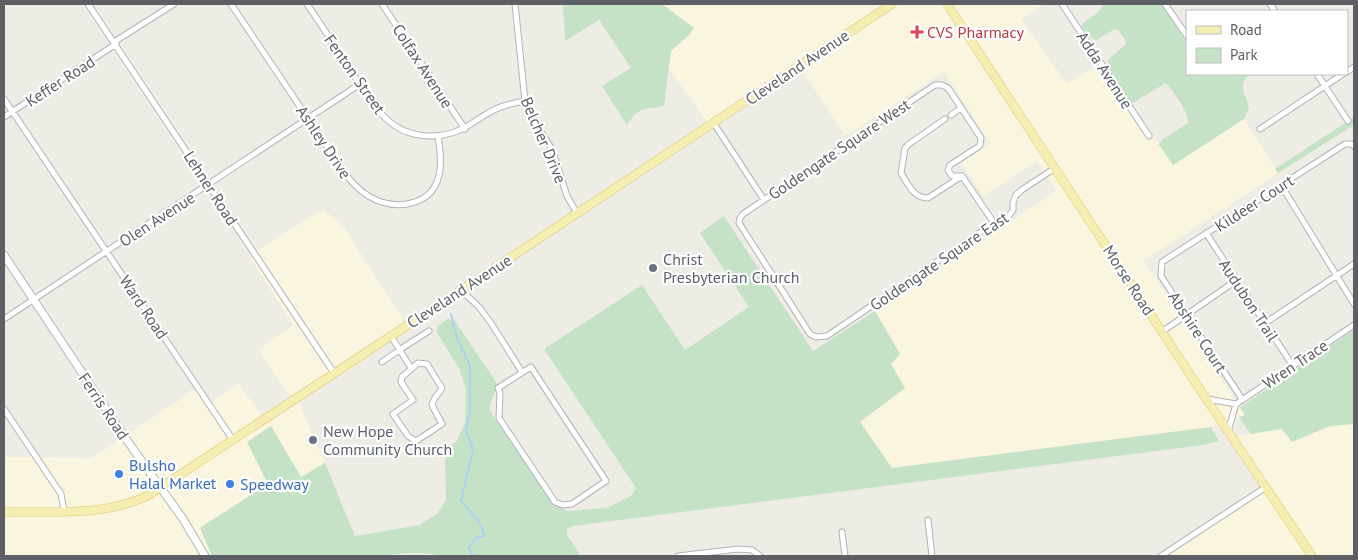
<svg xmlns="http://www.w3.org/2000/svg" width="1358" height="560" viewBox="0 0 1358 560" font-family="'PT Sans',sans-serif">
<rect width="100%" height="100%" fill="#edece5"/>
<path fill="#faf5de" d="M 662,4 L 1043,4 L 1021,19 L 1067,84 L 1102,61 L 1173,165 L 1244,119 L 1278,173 L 1144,261 L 1245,415 L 1211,427 L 892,468 L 860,422 L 891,364 L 900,354 L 875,311 L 1057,191 L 1037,161 L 983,196 L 961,163 L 990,143 L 944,72 L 845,136 L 799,66 L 709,126 L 668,67 L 671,51 L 689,35 L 694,28 Z
M 323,209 L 343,226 L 408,326 L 352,369 L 297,399 L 325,463 L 301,477 L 271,426 L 248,442 L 268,484 L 200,527 L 210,551 L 193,556 L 180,555 L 174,556 L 4,556 L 4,457 L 92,458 L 199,387 L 210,403 L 239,384 L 266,421 L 293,400 L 258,350 L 293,325 L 249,256 Z
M 1354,424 L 1354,556 L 1160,556 L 1265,486 L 1232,437 L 1282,429 L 1292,442 L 1330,426 Z"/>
<path fill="#c5e2c6" d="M 563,4 L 662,4 L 694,28 L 689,35 L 671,51 L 664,105 C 658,109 655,107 649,108 C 638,109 633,116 627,125 L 602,86 L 631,68 L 599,20 L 565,41 Z
M 1103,4 L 1162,4 L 1187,40 L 1187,74 L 1249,74 C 1237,89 1245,91 1249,108 L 1244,119 L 1173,165 L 1159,145 L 1162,140 L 1188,123 C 1188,109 1174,94 1166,83 L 1131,104 L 1106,68 L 1109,59 L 1126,44 L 1125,39 L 1118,30 L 1115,29 L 1096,40 L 1091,38 L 1081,26 C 1088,17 1099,16 1103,4 Z
M 1354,117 L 1354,125 L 1278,173 L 1275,169 Z
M 724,216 L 813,351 L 875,311 L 900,354 L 891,364 L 905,388 L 860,422 L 892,468 L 1211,427 L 1219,441 L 1203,445 L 573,526 L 567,529 L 567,535 L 581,556 L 444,556 C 421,551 402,553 379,556 L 212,556 L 200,528 L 268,484 L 247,442 L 271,426 L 301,477 L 325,463 L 355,536 L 420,525 L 437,514 L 446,500 L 445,449 L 457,441 L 465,422 L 466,390 L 460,370 L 436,331 L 439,325 L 448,319 L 455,321 L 498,385 L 489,407 L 493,416 L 555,505 L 568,511 L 607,508 L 631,496 L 636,488 L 544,349 L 642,285 L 685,350 L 749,307 L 700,233 Z
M 1354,330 L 1354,424 L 1330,426 L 1292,442 L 1282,429 L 1251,434 L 1239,417 L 1245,415 L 1240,407 Z"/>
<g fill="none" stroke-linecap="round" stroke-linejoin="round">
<path stroke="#aed2f5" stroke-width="2" d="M 451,314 L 457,338 L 470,366 L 470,411 L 466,432 L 473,449 L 461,501 L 479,522 L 485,536 L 476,538 L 469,547 L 473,556"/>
<g stroke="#b2b4b8" stroke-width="7">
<path id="minor" d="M 88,4 L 334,373
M 231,4 L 346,175 C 354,185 364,195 376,200 C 401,210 433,204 439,175 C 442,163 440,148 438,136
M 307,4 C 322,26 337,49 351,71 C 364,90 377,115 397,127 C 413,137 434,138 452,133 C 467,129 478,118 492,111 C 503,105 513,103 525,101
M 382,4 L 465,129
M 515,4 L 525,101 L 537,126 L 552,149 L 567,196 L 577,213
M 1062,4 L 1149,136
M 1165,4 L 1187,36
M 1270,4 L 1275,11
M 114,42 L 174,4
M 1347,72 L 1354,67
M 1317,74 L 1348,121
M 4,99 L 233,440
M 951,115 L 961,108
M 4,117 L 116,44
M 945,119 L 909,144 L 905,148 L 901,173 C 908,184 913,198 928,198 L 962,176
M 713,122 L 764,200
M 1260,129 L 1343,74
M 1281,185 L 1354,304
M 994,223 L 962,176 L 952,176 L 948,170 L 950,165 L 978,147 L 980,145 L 981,138 L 948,88 L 942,85 L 935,85 L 743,214 L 740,218 L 739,223 L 810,334 L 816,337 L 827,336 L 994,223 L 1008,217 L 1013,210 L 1013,203 L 1016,195 L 1023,189 L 1055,168
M 1206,233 L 1293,366
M 461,290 L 479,307 L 491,323 L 522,372
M 4,319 L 360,84
M 1265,323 L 1354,264
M 1163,331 L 1237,280
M 391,336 L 411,368
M 382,362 L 402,348 L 429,331
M 418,363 L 427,364 L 442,388 C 440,394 434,395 432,405 L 442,424 L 416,441 L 408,436 L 393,414 L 413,400 L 401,382 L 402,377 Z
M 531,367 L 606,481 L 572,504 L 563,505 L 555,502 L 499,418 L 500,393 L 498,388 Z
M 1207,399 L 1236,404
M 1242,399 L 1161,276 L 1162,262 L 1345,144 L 1351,144 L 1354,146
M 4,409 L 61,494 L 64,511
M 1228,431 L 1236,404 L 1354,325
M 928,520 L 932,556
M 842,532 L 845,556
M 678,556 L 738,549 L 752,550 L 760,556
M 1161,556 L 1266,487"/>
</g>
<g stroke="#b4b6bb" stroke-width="9">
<path id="secondary" d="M 4,255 L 126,439 L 183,519 L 205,556"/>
</g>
<g stroke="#e0c56b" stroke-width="9">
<path id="primary" d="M 947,4 L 1197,385 L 1312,556
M 4,512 C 52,511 105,517 149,495 L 534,242 L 892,4"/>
</g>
<use href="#minor" stroke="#fff" stroke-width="5"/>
<use href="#secondary" stroke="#fff" stroke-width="7"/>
<use href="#primary" stroke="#f5eeb2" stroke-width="8"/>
</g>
<path fill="#e0444e" stroke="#fff" stroke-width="2" d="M914.5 24.5h5v5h5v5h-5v5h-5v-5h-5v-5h5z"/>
<g fill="#6b7280" stroke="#fff" stroke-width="2">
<circle cx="653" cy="268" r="5"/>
<circle cx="313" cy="440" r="5"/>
</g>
<g fill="#3f7fe0" stroke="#fff" stroke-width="2">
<circle cx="119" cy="474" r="5"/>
<circle cx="230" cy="484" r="5"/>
</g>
<g text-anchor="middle" stroke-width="4.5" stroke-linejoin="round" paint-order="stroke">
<g font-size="16" fill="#be3a42" stroke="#fff" text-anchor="start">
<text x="927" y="38">CVS Pharmacy</text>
</g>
<g font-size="16" fill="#5d5f64" stroke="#fff">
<text transform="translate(423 66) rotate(57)" y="6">Colfax Avenue</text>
<text transform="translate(797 67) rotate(-34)" y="6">Cleveland Avenue</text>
<text transform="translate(1105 70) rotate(57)" y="6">Adda Avenue</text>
<text transform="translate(355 74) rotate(55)" y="6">Fenton Street</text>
<text transform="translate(60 81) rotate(-33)" y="6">Keffer Road</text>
<text transform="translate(544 140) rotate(67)" y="6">Belcher Drive</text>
<text transform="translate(324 142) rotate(56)" y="6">Ashley Drive</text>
<text transform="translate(839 149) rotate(-34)" y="6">Goldengate Square West</text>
<text transform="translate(211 188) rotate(57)" y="6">Lehner Road</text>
<text transform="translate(1254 203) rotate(-33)" y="6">Kildeer Court</text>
<text transform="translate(157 219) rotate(-33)" y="6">Olen Avenue</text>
<text transform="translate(939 261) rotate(-34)" y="6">Goldengate Square East</text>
<text transform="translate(1129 280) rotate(57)" y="6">Morse Road</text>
<text transform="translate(459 291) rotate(-33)" y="6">Cleveland Avenue</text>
<text transform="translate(1249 300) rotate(57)" y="6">Audubon Trail</text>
<text transform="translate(144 307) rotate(56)" y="6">Ward Road</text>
<text transform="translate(1198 332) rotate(57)" y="6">Abshire Court</text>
<text transform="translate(1295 364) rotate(-34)" y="6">Wren Trace</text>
<text transform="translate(104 406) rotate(56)" y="6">Ferris Road</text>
</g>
<g font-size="16" fill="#5b616d" stroke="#fff" text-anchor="start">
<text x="663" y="265">Christ<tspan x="663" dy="18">Presbyterian Church</tspan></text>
<text x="323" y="437">New Hope<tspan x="323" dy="18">Community Church</tspan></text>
</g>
<g font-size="16" fill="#366cbe" stroke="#fff" text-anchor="start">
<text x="129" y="471">Bulsho<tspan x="129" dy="18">Halal Market</tspan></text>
<text x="240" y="490">Speedway</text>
</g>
</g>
<rect width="1358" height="560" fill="none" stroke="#5d5f64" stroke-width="10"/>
<rect x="1186" y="10" width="162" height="65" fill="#ffffff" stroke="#bebfc1"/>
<rect x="1196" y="26" width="25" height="8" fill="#f5eeb2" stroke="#bebfc1"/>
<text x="1230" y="35" font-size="15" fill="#5d5f64">Road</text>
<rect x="1196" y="48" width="25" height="15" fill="#c5e2c6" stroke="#bebfc1"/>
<text x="1230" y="60" font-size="15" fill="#5d5f64">Park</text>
</svg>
